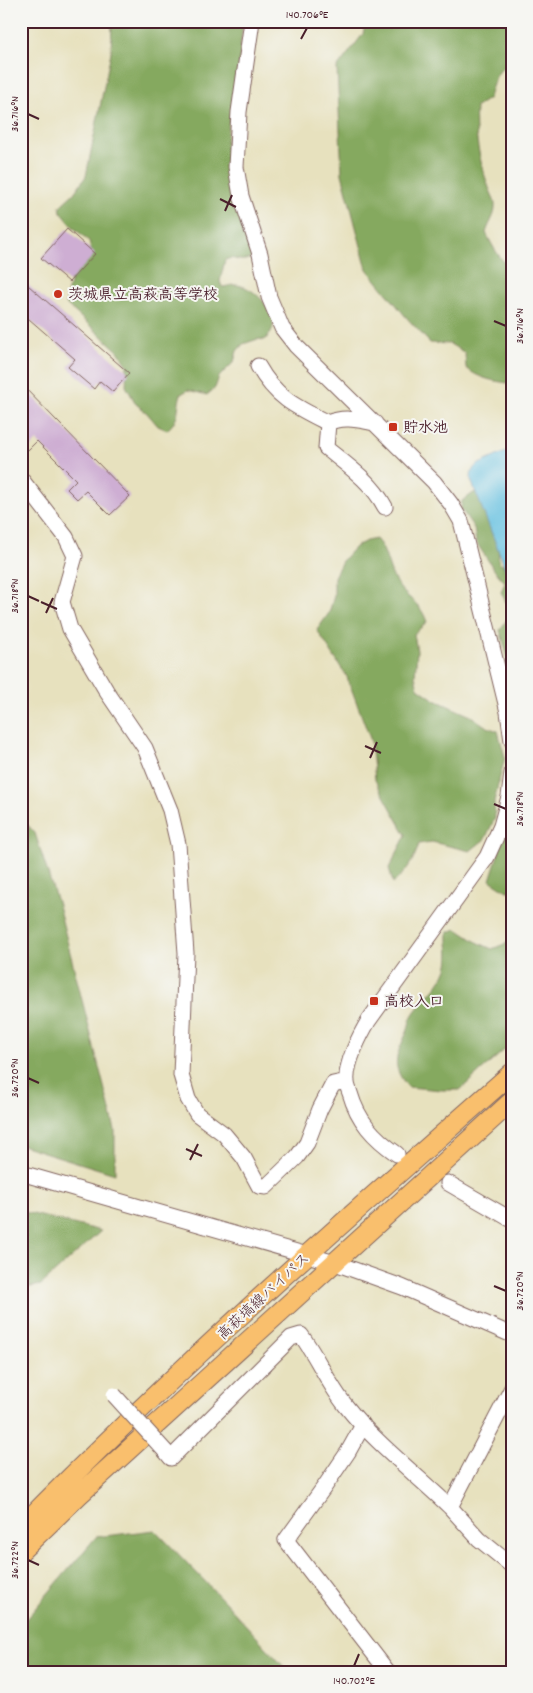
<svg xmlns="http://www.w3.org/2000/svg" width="533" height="1693" viewBox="0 0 533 1693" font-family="Dekko,'Klee One',sans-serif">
<rect width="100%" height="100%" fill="#f6f6f2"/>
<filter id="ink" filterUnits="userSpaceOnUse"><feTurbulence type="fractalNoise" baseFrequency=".02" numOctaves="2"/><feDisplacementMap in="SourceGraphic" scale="10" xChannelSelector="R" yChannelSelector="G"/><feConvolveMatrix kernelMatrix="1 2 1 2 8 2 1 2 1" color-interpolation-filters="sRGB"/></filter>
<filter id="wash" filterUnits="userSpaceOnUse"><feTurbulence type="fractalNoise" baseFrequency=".0096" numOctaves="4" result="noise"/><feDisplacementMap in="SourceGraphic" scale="20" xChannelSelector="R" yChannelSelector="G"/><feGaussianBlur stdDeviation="1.12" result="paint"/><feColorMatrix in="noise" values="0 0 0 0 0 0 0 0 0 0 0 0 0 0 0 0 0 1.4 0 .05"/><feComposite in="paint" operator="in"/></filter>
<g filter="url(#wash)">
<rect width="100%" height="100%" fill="#e7e1be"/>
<path fill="#85a95e" stroke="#686444" d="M 112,21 L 243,21 L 239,62 L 226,141 L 230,187 L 240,217 L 250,232 L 255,254 C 248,262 241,261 231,258 L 225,260 L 220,281 L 222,287 C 226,287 230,285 234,285 C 251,284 272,306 273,323 C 274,329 269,335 265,340 L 258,339 L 243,344 L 237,351 L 234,362 L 219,377 L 215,388 L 207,395 L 188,390 L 181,394 C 176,410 181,418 167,430 L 158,426 L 147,413 L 136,404 L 126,386 L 127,364 L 118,351 L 66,304 C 68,278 76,269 91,249 L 89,241 L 75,229 L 61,212 L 60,206 L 74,193 L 86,176 L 111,52 Z
M 366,21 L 512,21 L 512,64 C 497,65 492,86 489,98 L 476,107 C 474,133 479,160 488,185 C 490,192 496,200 495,208 C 495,216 488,225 486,233 C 493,247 500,260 512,270 L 512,389 L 508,383 C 492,381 478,378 466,368 L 465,353 L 450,344 L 430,343 L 406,317 L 367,269 L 342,174 L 337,68 L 363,34 Z
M 475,492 L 497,522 L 499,563 L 512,571 L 512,672 L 500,630 L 511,613 L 501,592 L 505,582 L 495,571 L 476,542 L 474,528 L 461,509 L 462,501 Z
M 376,539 C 387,550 387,568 396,582 C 406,600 419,599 427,622 L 414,634 L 417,651 L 415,676 L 418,688 L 435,700 L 471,716 L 487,727 L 498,731 L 505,757 L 494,801 L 495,818 L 485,839 L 470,851 L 432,842 L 419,844 C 414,861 406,872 393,883 L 389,868 L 406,835 L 375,780 L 371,741 L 347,677 L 317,630 L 329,613 L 334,596 L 334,577 L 342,561 L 355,547 L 366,541 Z
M 512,811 L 512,891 L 507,891 L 490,880 Z
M 21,818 L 35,833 L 58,905 L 115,1130 L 115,1174 L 21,1145 Z
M 457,929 L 475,941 L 492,949 L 512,941 L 512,1043 L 460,1090 L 442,1090 L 408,1087 C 390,1065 396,1057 406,1034 C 409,1029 409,1021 412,1016 C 421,1001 438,989 445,973 C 452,960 447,946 448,932 Z
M 21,1211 L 101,1231 L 41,1285 L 21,1289 Z
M 155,1530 L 224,1601 L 285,1668 L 284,1672 L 21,1672 L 21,1625 L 96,1537 Z"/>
<path fill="#64c0e1" stroke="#577086" d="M 512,449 L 512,591 L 503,562 L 471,480 C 471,473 472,469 477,465 Z"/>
<g id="blocks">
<path fill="#ceaed3" d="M 67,229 L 95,254 L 69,282 L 41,258 Z
M 21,279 L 129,373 L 113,392 L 100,381 L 94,389 L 68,367 L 75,359 L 21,312 Z
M 21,384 L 130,496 L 110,515 L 86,491 L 77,499 L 67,489 L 76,480 L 37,441 L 28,450 L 21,443 Z"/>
</g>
</g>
<g filter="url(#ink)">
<use href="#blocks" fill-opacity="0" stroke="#81635e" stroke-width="1"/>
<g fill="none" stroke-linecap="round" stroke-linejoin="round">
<g stroke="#81635e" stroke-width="17">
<path id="minor" d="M 252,21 L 239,112 L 236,167 L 241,196 L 260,254 L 269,297 L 282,328 L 296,346 L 434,482 L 451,504 L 461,521 L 508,712 L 512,741
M 258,366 C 276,398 296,407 328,423 L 326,448 C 347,465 372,482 385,507
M 328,423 C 344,416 358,420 375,423
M 21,479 L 66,537 L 75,556 L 62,602 L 70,629 L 107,692 L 145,748 L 170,810 L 178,844 L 186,953 L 181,1075 L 188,1099 L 197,1114 L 224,1134 L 244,1158 L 259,1186 L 266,1187 L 297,1157 L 307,1143 L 320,1109 L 333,1084 L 347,1081
M 397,1154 C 374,1138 358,1121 350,1093 C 349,1090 347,1086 347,1082 C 345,1064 360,1035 369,1020 L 487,857 L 501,826 L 509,797 L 512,773
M 21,1173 L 335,1263 L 402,1287 L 512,1335
M 448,1183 L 512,1220
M 512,1388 L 450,1507 L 479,1539 L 512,1566
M 363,1425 L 348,1452 L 325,1486 L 286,1540 L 388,1672
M 166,1452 L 171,1458 L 291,1338 L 301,1335 C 318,1358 328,1384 346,1406 C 374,1442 417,1475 450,1507"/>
</g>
<g stroke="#81635e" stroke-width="21">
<path id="major" d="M 21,1527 C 177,1368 345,1220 512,1073
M 21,1551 L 80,1494 L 512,1101"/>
</g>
<use href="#minor" stroke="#fff" stroke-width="15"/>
<use href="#major" stroke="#f9bf6d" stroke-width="19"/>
<g stroke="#81635e" stroke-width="17" stroke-linecap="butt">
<path id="minor-bridge" d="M 114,1395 L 166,1452"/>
</g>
<use href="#minor-bridge" stroke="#fff" stroke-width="15"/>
</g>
</g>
<path fill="none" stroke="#4a1f2b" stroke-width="2" d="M 301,39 L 307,28M 28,114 L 39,119M 220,199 L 236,207M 225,211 L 232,195M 494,321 L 506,326M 28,596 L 39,601M 41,602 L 57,609M 46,613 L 53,598M 365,746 L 381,753M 370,758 L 377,742M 494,804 L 506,809M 28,1078 L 39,1083M 186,1149 L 202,1156M 190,1160 L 198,1144M 494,1286 L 506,1291M 28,1560 L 39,1565M 354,1666 L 359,1654"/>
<g fill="#c8321e" stroke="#f6f6f2" stroke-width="2">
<circle cx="58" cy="294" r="5"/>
<rect x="388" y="422" width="10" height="10" rx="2.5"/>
<rect x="369" y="996" width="10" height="10" rx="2.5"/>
</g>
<g text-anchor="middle" stroke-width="4" stroke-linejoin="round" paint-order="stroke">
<g font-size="15" font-weight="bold" fill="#4a1f2b" stroke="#f6f6f2" text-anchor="start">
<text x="68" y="299">茨城県立高萩高等学校</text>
<text x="403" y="432">貯水池</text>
<text x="384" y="1006">高校入口</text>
</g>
<g font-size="15" fill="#4a1f2b" stroke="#f6f6f2">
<text transform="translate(263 1296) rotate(-43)" y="5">高萩塙線バイパス</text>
</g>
</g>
<rect width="533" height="1693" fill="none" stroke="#f6f6f2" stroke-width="55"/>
<rect x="28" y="28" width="478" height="1638" fill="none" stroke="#4a1f2b" stroke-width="2"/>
<g font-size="12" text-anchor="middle" fill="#4a1f2b">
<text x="307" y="18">140.706°E</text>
<text transform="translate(14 114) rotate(-90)" y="4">36.716°N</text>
<text transform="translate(519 326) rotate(-90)" y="4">36.716°N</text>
<text transform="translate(14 596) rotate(-90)" y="4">36.718°N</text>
<text transform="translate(519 809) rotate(-90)" y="4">36.718°N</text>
<text transform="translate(14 1078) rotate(-90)" y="4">36.720°N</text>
<text transform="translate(519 1291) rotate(-90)" y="4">36.720°N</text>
<text transform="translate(14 1560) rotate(-90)" y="4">36.722°N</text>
<text x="354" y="1684">140.702°E</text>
</g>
</svg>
